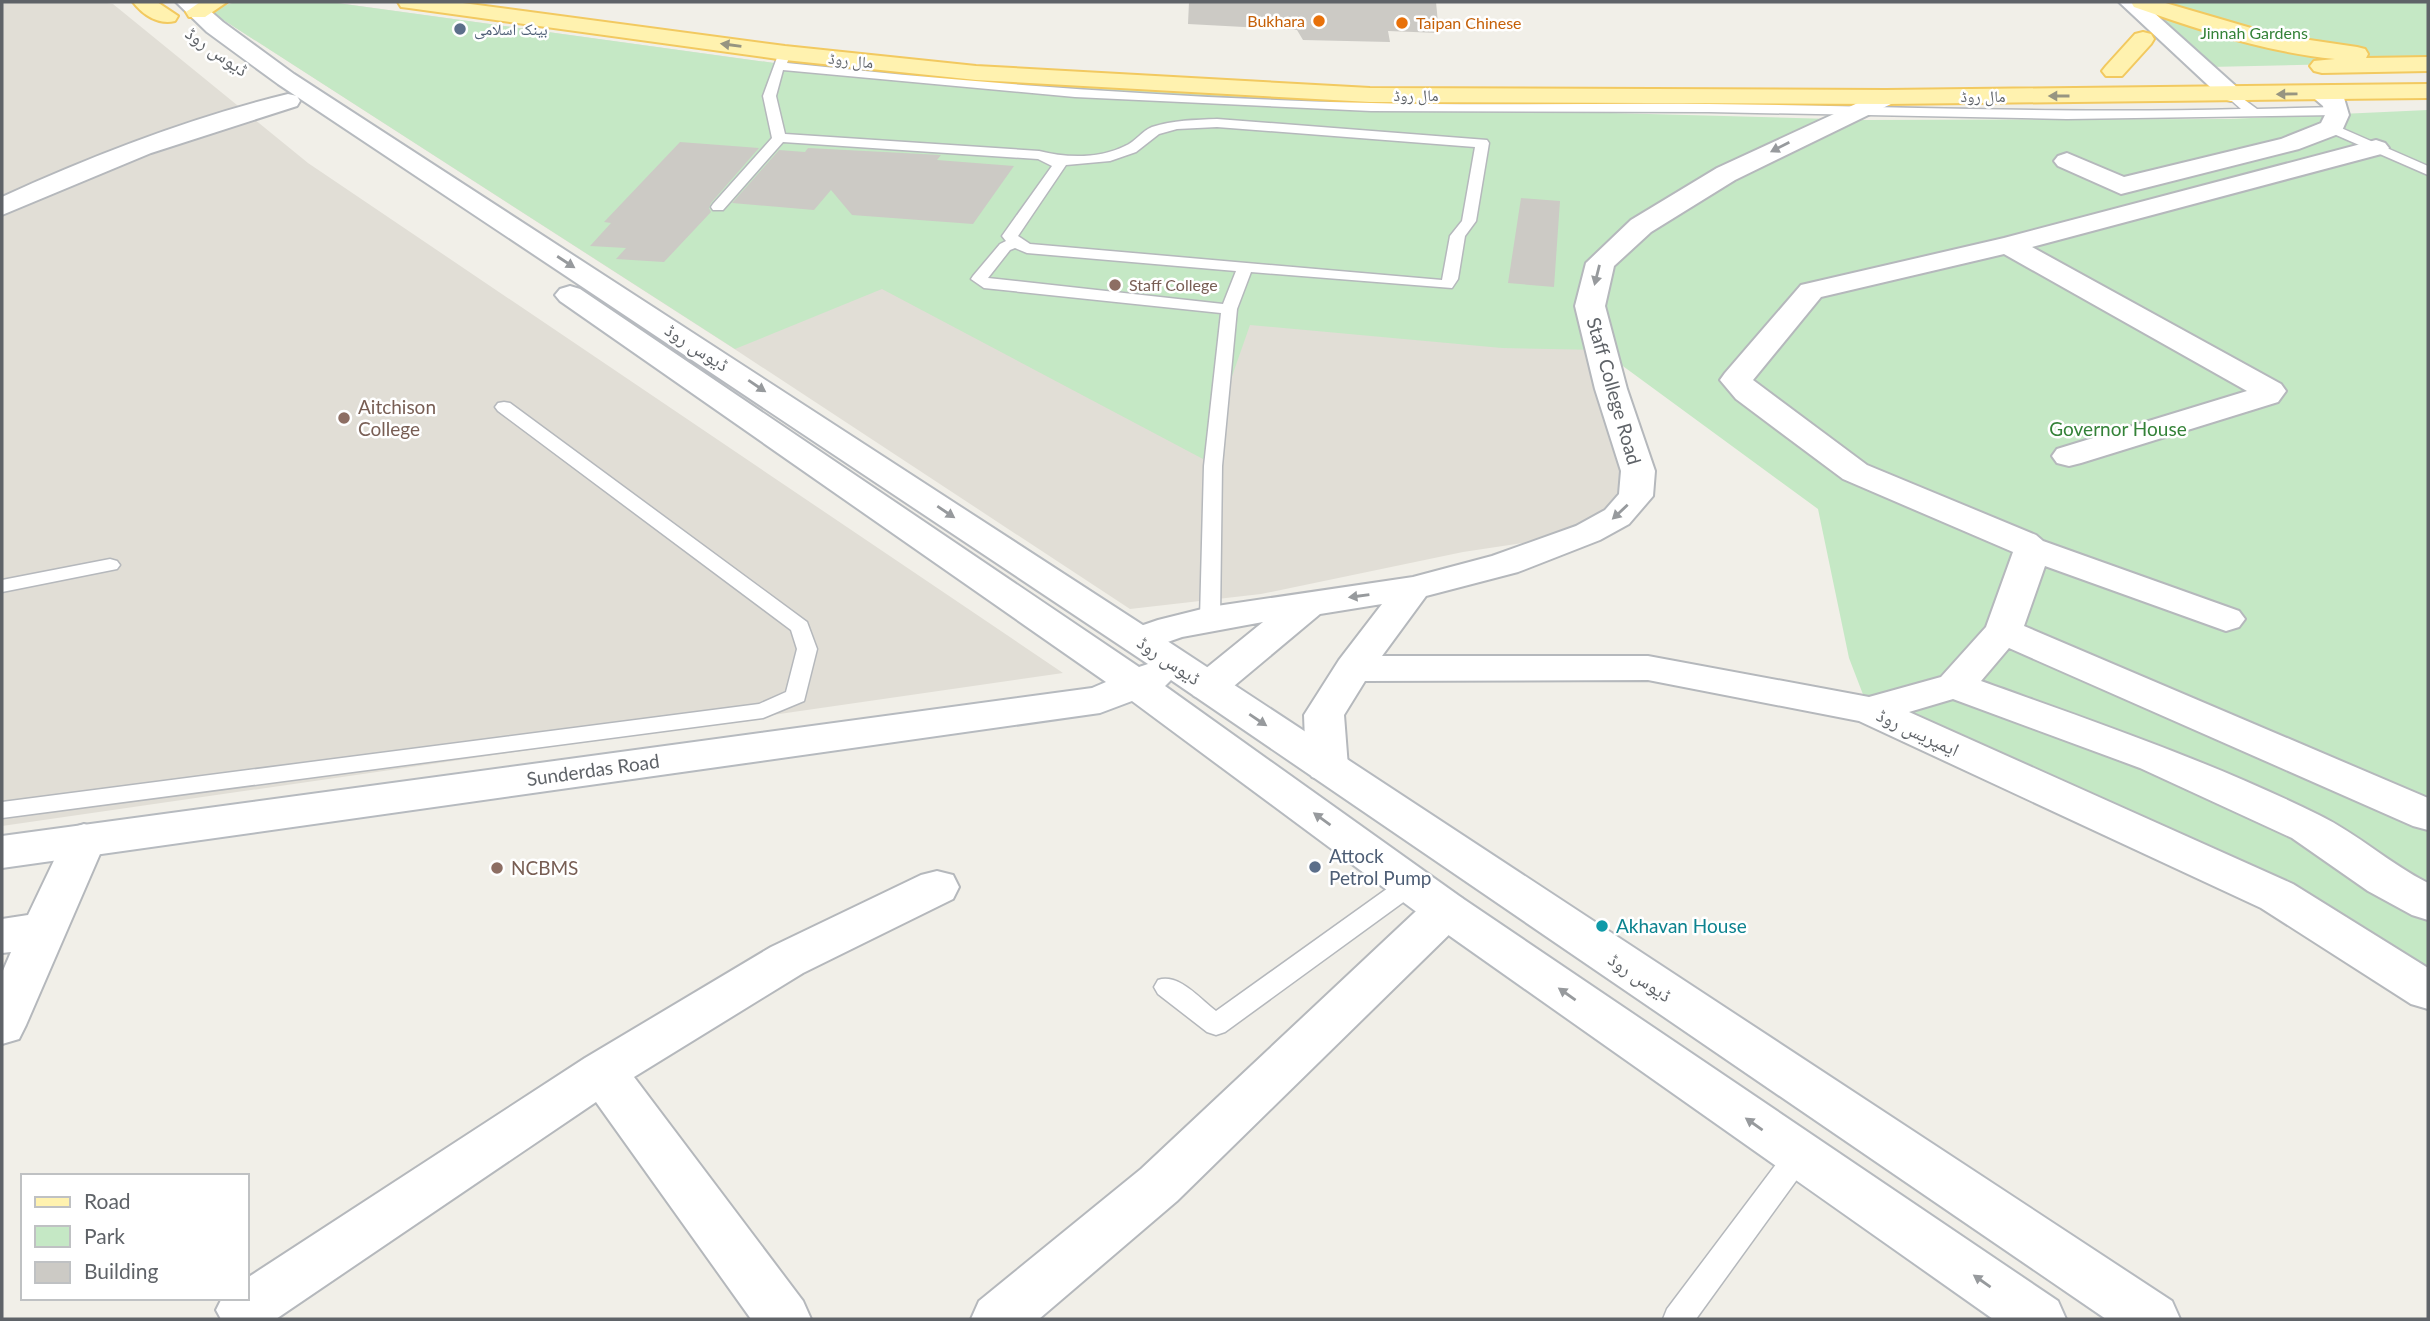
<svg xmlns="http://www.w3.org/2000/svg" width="2430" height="1321" viewBox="0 0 2430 1321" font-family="Lato,'Noto Naskh Arabic',sans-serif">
<rect width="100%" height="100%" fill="#f1efe8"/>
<path fill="#e1ded6" d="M 2,2 L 101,2 L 113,4 L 308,163 L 1063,673 L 2,826 Z
M 236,2 L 330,2 L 774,63 L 975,81 L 1600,263 L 1638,471 L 1588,533 L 1463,552 L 1261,594 L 1130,609 L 736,350 L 208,10 Z"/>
<path fill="#c5e8c5" d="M 236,2 L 330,2 L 774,63 L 975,81 L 1574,112 L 1867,120 L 2230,119 L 2428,110 L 2428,991 L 2277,896 L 1869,710 L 1849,658 L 1818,509 L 1601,350 L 1502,348 L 1250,325 L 1203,459 L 882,289 L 735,349 L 208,10 Z
M 2140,2 L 2428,2 L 2428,62 L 2209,67 Z"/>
<path fill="#cccac5" d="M 1189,2 L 1436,2 L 1439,33 L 1388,31 L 1390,42 L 1303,40 L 1297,30 L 1188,24 Z
M 680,142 L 759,148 L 711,203 L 709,208 L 711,212 L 664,262 L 616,259 L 626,248 L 590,246 L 611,223 L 604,222 Z
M 808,148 L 941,155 L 937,160 L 1014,166 L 973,224 L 852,215 L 831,190 L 814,210 L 732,203 L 779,150 L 805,152 Z
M 1521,198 L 1560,201 L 1554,287 L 1508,283 Z"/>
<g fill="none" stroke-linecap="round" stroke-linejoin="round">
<g stroke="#b5b8bc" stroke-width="3">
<path id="lane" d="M 784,51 L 790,55 L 787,63 C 981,84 1175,98 1371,103 C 1483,106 1595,103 1707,104 C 1885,106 2063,114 2241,109 L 2224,94 L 2231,90 L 2257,109 L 2336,107 L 2343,111 L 2336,115 L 2067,119 L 1709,112 L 1371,111 L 1075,97 L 783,70 L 776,96 L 785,134 L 1039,151 C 1066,158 1099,159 1125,146 C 1135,142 1142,131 1152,127 C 1173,120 1195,120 1217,119 L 1487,140 L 1489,143 L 1476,221 L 1465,236 L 1458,279 L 1452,288 L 1251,272 L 1237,309 L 1222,466 L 1220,619 L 1217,624 L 1203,624 L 1200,619 L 1204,466 L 1221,313 L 984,288 L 971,279 L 973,276 L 1000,244 L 1006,241 L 1002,236 L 1052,166 L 1038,159 L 783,142 L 723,210 L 713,210 L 711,207 L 713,204 L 772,138 L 763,96 L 778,55 ZM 1217,127 L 1475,147 L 1462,221 L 1450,236 L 1442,280 L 1030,244 L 1018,236 L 1066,165 L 1110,161 L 1136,152 L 1159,134 L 1177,129 ZM 1015,248 L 1027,253 L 1236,271 L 1223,304 L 988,278 L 1010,250 Z
M 2332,124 L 2428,166 L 2428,175 L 2327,131 L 2325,128 Z
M 504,402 L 510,403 L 807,622 L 817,649 L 804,701 L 763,718 L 2,818 L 2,802 L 759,704 L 786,692 L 797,649 L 791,630 L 498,411 L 495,407 L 498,403 Z
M 110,559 L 117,561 L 120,565 L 117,569 L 2,592 L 2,580 Z
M 1411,875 L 1420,878 L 1423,884 L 1420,890 L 1225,1032 L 1216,1035 L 1207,1032 L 1158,994 L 1154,987 L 1158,980 C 1179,973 1200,999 1216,1011 L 1402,878 Z
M 1799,1143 L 1809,1147 L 1813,1155 L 1809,1163 L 1696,1319 L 1663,1319 L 1667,1309 L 1789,1147 Z"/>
</g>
<g stroke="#b5b8bc" stroke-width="4">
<path id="street" d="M 2320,86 L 2344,98 L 2349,115 L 2341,133 L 2299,149 L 2121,194 L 2058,166 L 2054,161 L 2058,156 L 2067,153 L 2124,177 L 2281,139 L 2321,123 L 2325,115 L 2323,106 L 2308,93 L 2312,88 Z
M 1886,90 L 1895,92 L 1898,97 L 1895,102 L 1735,180 L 1651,232 L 1614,266 L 1605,306 L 1627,389 L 1655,471 L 1653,496 L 1629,524 L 1600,540 L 1518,572 L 1426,596 L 1382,656 L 1648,656 L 1869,697 L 1941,677 L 1986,627 L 2013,552 L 1843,479 L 1736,399 L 1720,380 L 1725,373 L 1801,285 L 2004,238 L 2376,140 L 2385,143 L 2389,148 L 2385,153 L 2032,247 L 2281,384 L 2286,391 L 2278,402 L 2081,463 L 2069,466 L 2057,463 L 2052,456 L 2057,449 L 2247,391 L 2004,254 L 1821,297 L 1753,380 L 1867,465 L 2036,535 L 2043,541 L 2239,611 L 2245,619 L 2239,627 L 2226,631 L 2045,566 L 2024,626 L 2428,798 L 2428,830 L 2413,826 L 2009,648 L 1981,681 C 2095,722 2210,761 2319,815 C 2358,834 2390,864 2428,883 L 2428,920 L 2412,915 L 2368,891 L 2292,838 L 2140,768 L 1953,699 L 1909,712 L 2293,884 L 2428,968 L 2428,1009 L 2411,1004 L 2261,908 L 1859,721 L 1648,680 L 1365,681 L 1344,715 L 1348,767 L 1342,777 L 1327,781 L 1312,777 L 1306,767 L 1304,715 L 1339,660 L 1382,604 L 1320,614 L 1222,696 L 1208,700 L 1194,696 L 1188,687 L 1194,678 L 1263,622 L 1182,637 L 1139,652 L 1126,649 L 1120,640 L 1126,631 L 1158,620 L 1210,607 L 1413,577 L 1492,556 L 1576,526 L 1605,510 L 1619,494 L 1621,471 L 1595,389 L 1575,306 L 1586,263 L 1631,220 L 1717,168 Z
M 288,94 L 297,96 L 300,101 L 297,106 L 151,153 L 2,215 L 2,197 C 94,155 190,118 288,94 Z
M 84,824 L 99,829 L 106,840 L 26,1025 L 19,1039 L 2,1044 L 2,973 L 11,952 L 2,953 L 2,919 L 28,915 L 69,829 Z
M 937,871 L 953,875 L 959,887 L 953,899 L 803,973 L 634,1077 L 803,1301 L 811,1319 L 751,1319 L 596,1102 L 276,1319 L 221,1319 L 216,1310 L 222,1298 L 247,1298 L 247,1278 L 585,1058 L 771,947 L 921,875 Z
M 1446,893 L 1462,898 L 1468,910 L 1462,922 L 1177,1201 L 1039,1319 L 971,1319 L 979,1301 L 1141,1169 L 1430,898 Z"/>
</g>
<g stroke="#b6babf" stroke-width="4">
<path id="secondary" d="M 176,2 L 200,2 L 223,22 L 294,74 L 1152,631 L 2172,1301 L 2180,1319 L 2106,1319 L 1171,680 L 1165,686 L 1462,898 L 2058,1301 L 2066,1319 L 1993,1319 L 1430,922 L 1132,701 L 1100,713 L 2,868 L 2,836 L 1092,688 L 1106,682 L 560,301 L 555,295 L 560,289 L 570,286 L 580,289 L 1139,667 L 1148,664 L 278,84 L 207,32 Z
M 2119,2 L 2142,2 L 2239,89 L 2243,94 L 2239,99 L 2231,101 L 2223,99 Z"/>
</g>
<g stroke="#f2c960" stroke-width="4">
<path id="primary" d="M 133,2 L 157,2 L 178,16 L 175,21 C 158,25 143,15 133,2 Z
M 200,2 L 227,2 L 205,17 L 189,17 L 186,12 Z
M 398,2 L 455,2 L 785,46 L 976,66 L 1370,88 L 1886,90 L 2428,84 L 2428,98 L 1886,104 L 1370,102 L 976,80 L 785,60 L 409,8 L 401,7 Z
M 2131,2 L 2162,2 L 2275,35 L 2357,47 L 2365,49 L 2368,54 L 2366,58 L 2428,57 L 2428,71 L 2322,73 L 2314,71 L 2310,66 L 2314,61 L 2335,59 C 2266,52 2199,30 2134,7 Z
M 2143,32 L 2151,34 L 2154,39 L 2151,44 L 2122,76 L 2106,76 L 2102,71 L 2106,66 L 2135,34 Z"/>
</g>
<use href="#lane" fill="#fff" fill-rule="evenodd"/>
<use href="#street" fill="#fff" fill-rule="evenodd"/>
<use href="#secondary" fill="#fff" fill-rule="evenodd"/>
<use href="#primary" fill="#fff2af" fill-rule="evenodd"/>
</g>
<defs><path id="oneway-solid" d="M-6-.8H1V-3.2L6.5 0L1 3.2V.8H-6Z" transform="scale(1.75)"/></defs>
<g fill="#979581">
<use href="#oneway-solid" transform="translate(731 45) rotate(-172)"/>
<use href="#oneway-solid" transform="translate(2287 94) rotate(179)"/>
<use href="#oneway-solid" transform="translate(2059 96) rotate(180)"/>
</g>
<g fill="#979a9d">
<use href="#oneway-solid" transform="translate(1780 147) rotate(153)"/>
<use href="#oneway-solid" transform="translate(566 262) rotate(33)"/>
<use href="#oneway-solid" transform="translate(1597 275) rotate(104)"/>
<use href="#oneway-solid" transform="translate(757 386) rotate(34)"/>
<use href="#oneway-solid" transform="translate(946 512) rotate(34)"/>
<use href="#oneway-solid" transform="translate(1620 512) rotate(137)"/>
<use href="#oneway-solid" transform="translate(1359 596) rotate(172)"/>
<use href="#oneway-solid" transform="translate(1258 720) rotate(34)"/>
<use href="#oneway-solid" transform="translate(1322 819) rotate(-144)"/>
<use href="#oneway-solid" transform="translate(1567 994) rotate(-145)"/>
<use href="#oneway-solid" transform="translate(1754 1124) rotate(-145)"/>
<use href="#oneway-solid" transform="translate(1982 1281) rotate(-145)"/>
</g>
<g fill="#e8710a" stroke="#fff" stroke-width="2.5">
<circle cx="1319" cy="21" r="7"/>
<circle cx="1402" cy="23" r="7"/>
</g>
<g fill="#5c6f8a" stroke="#fff" stroke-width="2.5">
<circle cx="460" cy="29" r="7"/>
<circle cx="1315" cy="867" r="7"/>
</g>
<g fill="#8d6e63" stroke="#fff" stroke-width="2.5">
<circle cx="1115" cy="285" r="7"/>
<circle cx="344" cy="418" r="7"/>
<circle cx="497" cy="868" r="7"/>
</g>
<circle fill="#0f9aa8" stroke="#fff" stroke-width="2.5" cx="1602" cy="926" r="7"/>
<g text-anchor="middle" stroke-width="5" stroke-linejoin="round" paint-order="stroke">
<g font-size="16" fill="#c56008" stroke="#fff" text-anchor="end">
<text x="1305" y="27">Bukhara</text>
<text x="1416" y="29" text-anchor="start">Taipan Chinese</text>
</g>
<g font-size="16" fill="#4e5e75" stroke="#fff" text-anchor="start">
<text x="474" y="35">بینک اسلامی</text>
</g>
<g font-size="16" fill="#348238" stroke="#fff">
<text x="2254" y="39">Jinnah Gardens</text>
</g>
<g font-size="16" fill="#5f6368" stroke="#fff">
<text transform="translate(851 60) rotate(6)" y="6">مال روڈ</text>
<text x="1416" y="101">مال روڈ</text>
<text x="1983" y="102">مال روڈ</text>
</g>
<g font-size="16" fill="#785e54" stroke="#fff" text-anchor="start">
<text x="1129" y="291">Staff College</text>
</g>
<g font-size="19" fill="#5f6368" stroke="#fff">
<text transform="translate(217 51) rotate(35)" y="7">ڈیوس روڈ</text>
<text transform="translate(697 347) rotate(33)" y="7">ڈیوس روڈ</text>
<text transform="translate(1614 391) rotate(74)" y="7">Staff College Road</text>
<text transform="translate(1169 660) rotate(34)" y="7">ڈیوس روڈ</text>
<text transform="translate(1918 732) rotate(25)" y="7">ایمپریس روڈ</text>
<text transform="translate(593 770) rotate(-8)" y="7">Sunderdas Road</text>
<text transform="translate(1640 977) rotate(34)" y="7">ڈیوس روڈ</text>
</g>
<g font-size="19" fill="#785e54" stroke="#fff" text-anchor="start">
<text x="358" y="414">Aitchison<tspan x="358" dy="22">College</tspan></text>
<text x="511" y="875">NCBMS</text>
</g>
<g font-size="19" fill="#348238" stroke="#fff">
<text x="2118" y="436">Governor House</text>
</g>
<g font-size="19" fill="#4e5e75" stroke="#fff" text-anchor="start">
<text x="1329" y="863">Attock<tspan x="1329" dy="22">Petrol Pump</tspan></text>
</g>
<g font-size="19" fill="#0d838f" stroke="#fff" text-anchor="start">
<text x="1616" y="933">Akhavan House</text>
</g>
</g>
<rect width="2430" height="1321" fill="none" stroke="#5f6368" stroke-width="7"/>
<rect x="21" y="1174" width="228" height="126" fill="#ffffff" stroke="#bfc1c3" stroke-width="2"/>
<rect x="35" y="1197" width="35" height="10" fill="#fff2af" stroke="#bfc1c3" stroke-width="2"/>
<text x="84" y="1209" font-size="21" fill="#5f6368">Road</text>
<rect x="35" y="1226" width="35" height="21" fill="#c5e8c5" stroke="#bfc1c3" stroke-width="2"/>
<text x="84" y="1244" font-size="21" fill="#5f6368">Park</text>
<rect x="35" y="1262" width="35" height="21" fill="#cccac5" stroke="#bfc1c3" stroke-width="2"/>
<text x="84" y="1279" font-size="21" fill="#5f6368">Building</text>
</svg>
